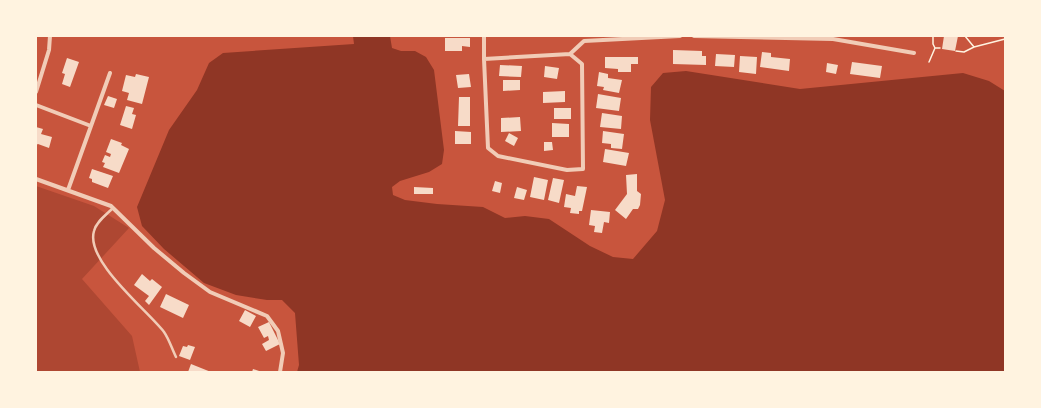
<svg xmlns="http://www.w3.org/2000/svg" width="1041" height="408" viewBox="0 0 1041 408" font-family="Commissioner,sans-serif">
<rect width="100%" height="100%" fill="#c8553d"/>
<path fill="#ae4732" d="M 36,186 L 94,206 L 129,228 L 82,279 L 132,336 L 140,372 L 36,372 Z"/>
<path fill="#8f3625" d="M 353,36 L 390,36 L 392,48 L 401,51 L 415,51 L 426,57 L 434,70 L 444,150 L 442,164 L 429,172 L 400,181 L 392,187 L 393,195 L 405,200 L 437,204 L 483,207 L 505,218 L 525,216 L 549,219 L 590,246 L 613,257 L 633,259 L 657,231 L 665,200 L 650,120 L 651,87 L 663,73 L 686,71 L 800,89 L 963,73 L 989,81 L 1005,91 L 1005,372 L 297,372 L 299,365 L 295,313 L 282,300 L 267,300 L 236,295 L 204,283 L 164,249 L 142,226 L 137,207 L 169,130 L 197,90 L 209,63 L 223,53 L 354,44 Z"/>
<path fill="#f7dbc8" d="M 944,36 L 958,36 L 955,51 L 942,49 Z
M 445,38 L 470,38 L 470,47 L 462,46 L 462,51 L 445,51 Z
M 673,50 L 702,51 L 702,56 L 706,56 L 706,65 L 673,64 Z
M 762,52 L 771,53 L 771,57 L 790,59 L 789,71 L 760,67 Z
M 716,54 L 735,55 L 734,67 L 715,66 Z
M 740,56 L 757,57 L 756,74 L 739,72 Z
M 605,57 L 638,57 L 638,64 L 631,64 L 631,72 L 618,72 L 618,69 L 605,68 Z
M 67,58 L 79,62 L 70,87 L 62,84 L 65,74 L 62,73 Z
M 852,62 L 882,66 L 880,78 L 850,74 Z
M 827,63 L 838,65 L 836,74 L 826,72 Z
M 500,65 L 522,66 L 521,77 L 499,76 Z
M 545,66 L 559,68 L 557,79 L 544,77 Z
M 599,72 L 608,74 L 608,78 L 622,80 L 619,93 L 603,90 L 604,87 L 597,86 Z
M 136,74 L 149,77 L 142,104 L 127,100 L 129,93 L 122,91 L 126,75 L 135,77 Z
M 469,74 L 471,87 L 458,88 L 456,75 Z
M 503,80 L 520,80 L 520,90 L 503,91 Z
M 565,91 L 565,102 L 543,103 L 543,92 Z
M 598,94 L 621,98 L 619,111 L 596,108 Z
M 108,96 L 117,99 L 114,108 L 104,105 Z
M 459,97 L 470,97 L 470,126 L 458,126 Z
M 126,106 L 134,108 L 132,114 L 136,115 L 132,129 L 120,125 Z
M 554,108 L 571,108 L 571,119 L 554,119 Z
M 602,113 L 622,116 L 621,129 L 600,127 Z
M 520,117 L 521,131 L 501,132 L 501,118 Z
M 552,123 L 569,124 L 569,137 L 552,137 Z
M 36,127 L 43,129 L 41,134 L 52,137 L 49,148 L 38,144 L 36,145 Z
M 455,131 L 471,132 L 471,144 L 455,144 Z
M 603,131 L 624,134 L 622,149 L 611,148 L 611,144 L 602,143 Z
M 509,133 L 518,138 L 514,146 L 505,141 Z
M 111,139 L 122,143 L 121,145 L 129,149 L 119,173 L 103,167 L 105,163 L 102,162 L 105,155 L 110,157 L 111,154 L 106,152 Z
M 544,142 L 552,142 L 553,150 L 544,151 Z
M 605,149 L 629,153 L 626,166 L 603,162 Z
M 92,169 L 113,176 L 108,188 L 92,182 L 92,179 L 89,178 Z
M 637,174 L 637,191 L 641,194 L 640,205 L 638,209 L 633,209 L 626,219 L 615,210 L 627,194 L 626,175 Z
M 534,177 L 548,180 L 544,200 L 530,197 Z
M 553,178 L 564,180 L 559,203 L 548,200 Z
M 495,181 L 502,183 L 500,193 L 492,191 Z
M 577,186 L 587,187 L 582,211 L 579,211 L 579,214 L 570,213 L 571,208 L 564,207 L 566,194 L 575,196 Z
M 414,187 L 433,188 L 433,194 L 414,194 Z
M 517,187 L 527,190 L 524,200 L 514,198 Z
M 591,210 L 610,212 L 609,223 L 604,222 L 602,233 L 594,232 L 595,226 L 589,225 Z
M 142,274 L 150,281 L 152,279 L 162,287 L 149,305 L 145,301 L 149,296 L 134,285 Z
M 166,294 L 189,305 L 183,318 L 160,307 Z
M 245,310 L 256,316 L 250,327 L 239,321 Z
M 269,322 L 280,344 L 266,351 L 262,344 L 269,340 L 268,336 L 264,338 L 258,327 Z
M 188,345 L 195,347 L 190,360 L 179,356 L 183,346 L 187,347 Z
M 191,364 L 211,372 L 188,372 Z
M 253,369 L 262,372 L 252,372 Z"/>
<g fill="none" stroke-linecap="round" stroke-linejoin="round">
<path stroke="#fff3e0" stroke-width="1.5" d="M 933,36 L 933,44 L 935,48 L 940,48
M 965,36 L 974,47
M 956,51 L 964,52 L 974,47 L 1005,39
M 929,62 L 935,48"/>
<path stroke="#f1ccb7" stroke-width="2.5" d="M 113,208 C 106,215 96,222 94,231 C 85,261 147,310 164,332 C 169,339 172,349 176,357"/>
<path stroke="#f1ccb7" stroke-width="4" d="M 484,36 L 484,59 L 488,148 L 498,156 L 567,170 L 583,169 L 582,64 L 570,54
M 694,36 L 833,39 L 914,53
M 484,59 L 570,54 L 584,41 L 680,36
M 36,92 L 49,50 L 50,36
M 36,105 L 91,126 L 68,190
M 91,126 L 110,73
M 36,179 L 111,206 L 154,248 L 184,273 L 210,292 L 267,316 L 278,331 L 283,353 L 280,372"/>
</g>
<rect width="1041" height="408" fill="none" stroke="#fff3e0" stroke-width="74"/>
</svg>
